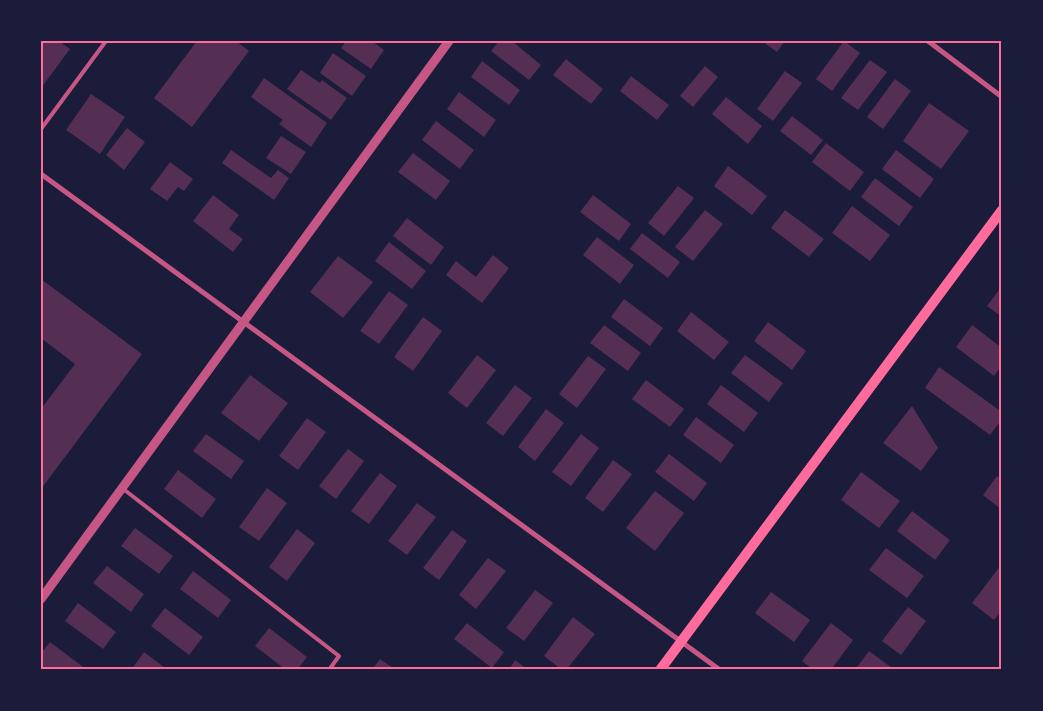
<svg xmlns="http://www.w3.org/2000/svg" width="1043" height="711" viewBox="0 0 1043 711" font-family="'Nunito Sans',sans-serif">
<rect width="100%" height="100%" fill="#1b1b3a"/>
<path fill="#542f53" d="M 41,41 L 59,41 L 70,49 L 41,88 Z
M 197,41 L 236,41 L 249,51 L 192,127 L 154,98 Z
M 346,41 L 372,41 L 384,50 L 371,69 L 341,48 Z
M 499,41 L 512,41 L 541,65 L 529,80 L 491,51 Z
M 762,41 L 785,41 L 777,52 Z
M 844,41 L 860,53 L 832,91 L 816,79 Z
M 333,53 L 366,76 L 352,96 L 320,73 Z
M 566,59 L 603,89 L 591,104 L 553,75 Z
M 870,60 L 887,72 L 858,110 L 841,98 Z
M 482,61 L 520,90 L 509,105 L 471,77 Z
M 705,66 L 718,77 L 693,107 L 680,96 Z
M 301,70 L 320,83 L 322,80 L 347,98 L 331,120 L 287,89 Z
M 785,71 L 802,83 L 773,121 L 757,109 Z
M 631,76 L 669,105 L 657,120 L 620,91 Z
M 264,78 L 327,123 L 311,147 L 279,124 L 283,120 L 251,97 Z
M 895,79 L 911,91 L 883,129 L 867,117 Z
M 459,92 L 496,120 L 484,137 L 447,109 Z
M 91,94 L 125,117 L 100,154 L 66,130 Z
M 726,97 L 762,126 L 748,144 L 712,114 Z
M 929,103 L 969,131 L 941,169 L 903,141 Z
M 792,116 L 823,140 L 811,155 L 780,131 Z
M 436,121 L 474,150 L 460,169 L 422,140 Z
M 127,128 L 145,142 L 124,170 L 106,155 Z
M 281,136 L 306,152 L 291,174 L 266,158 Z
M 826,143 L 864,172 L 850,191 L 812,162 Z
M 231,150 L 271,178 L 278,170 L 289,178 L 274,200 L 222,163 Z
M 896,150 L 934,179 L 920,198 L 882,169 Z
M 413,153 L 450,181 L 436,200 L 398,172 Z
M 170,162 L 193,179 L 184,191 L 178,187 L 167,201 L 150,189 Z
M 728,166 L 767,196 L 752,215 L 714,186 Z
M 875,178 L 913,207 L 899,226 L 861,197 Z
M 678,186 L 694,198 L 664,236 L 648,223 Z
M 213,195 L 239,215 L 229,229 L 243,239 L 233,252 L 193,221 Z
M 593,195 L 631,224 L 619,241 L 580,212 Z
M 852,206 L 890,235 L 870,261 L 832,233 Z
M 705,210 L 723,224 L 693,261 L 675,247 Z
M 785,210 L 824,239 L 809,257 L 771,228 Z
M 407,218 L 444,247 L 431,265 L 393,236 Z
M 642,233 L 680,262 L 668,278 L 630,249 Z
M 597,237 L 634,265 L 620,284 L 583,255 Z
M 389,242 L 426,271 L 412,289 L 375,261 Z
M 493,255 L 509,268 L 482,303 L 446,275 L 456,261 L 476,277 Z
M 338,256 L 373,282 L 343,318 L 310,292 Z
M 41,279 L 142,354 L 41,489 L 41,409 L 75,364 L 41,338 Z
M 1002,286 L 1002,317 L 987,306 Z
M 389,291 L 408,305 L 379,344 L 360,331 Z
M 624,299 L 663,328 L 650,346 L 611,317 Z
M 691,312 L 729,342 L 714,360 L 677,331 Z
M 423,317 L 442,331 L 413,371 L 394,357 Z
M 768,322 L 806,351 L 792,370 L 754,341 Z
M 604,325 L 641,353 L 628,371 L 590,343 Z
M 972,325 L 1002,348 L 1002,365 L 994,376 L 956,347 Z
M 477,355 L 496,370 L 467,408 L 448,393 Z
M 745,355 L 783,383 L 769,402 L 731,373 Z
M 588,356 L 606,369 L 577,408 L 559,394 Z
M 939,367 L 1002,412 L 1002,419 L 990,435 L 925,388 Z
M 250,375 L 288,403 L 259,441 L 221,413 Z
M 646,380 L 684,409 L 670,427 L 632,399 Z
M 515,385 L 532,398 L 503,436 L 486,423 Z
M 721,385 L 758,413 L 744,432 L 707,404 Z
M 912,406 L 938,448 L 921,471 L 883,443 Z
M 546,409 L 564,423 L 535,461 L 518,447 Z
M 696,417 L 734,445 L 721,463 L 683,435 Z
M 307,418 L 326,432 L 298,470 L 279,456 Z
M 206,434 L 244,461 L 231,479 L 193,451 Z
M 581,434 L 599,448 L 571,486 L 552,472 Z
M 348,449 L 364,461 L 336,499 L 319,486 Z
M 669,454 L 707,483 L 694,501 L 655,472 Z
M 613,460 L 632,474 L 603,512 L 585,498 Z
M 178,470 L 216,499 L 202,518 L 164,489 Z
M 861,472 L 900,501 L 879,528 L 841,500 Z
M 380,473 L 397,486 L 369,524 L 351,511 Z
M 997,476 L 1002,479 L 1002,510 L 983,495 Z
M 267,488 L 287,503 L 259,541 L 239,527 Z
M 655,491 L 684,513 L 655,551 L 626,528 Z
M 417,503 L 436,517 L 407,555 L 388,541 Z
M 912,511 L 950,540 L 935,560 L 897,531 Z
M 135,528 L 173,556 L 159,574 L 121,546 Z
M 297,529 L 315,543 L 287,581 L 269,567 Z
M 452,530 L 467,541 L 439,580 L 423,568 Z
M 886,548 L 924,576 L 907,598 L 869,570 Z
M 488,558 L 506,571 L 476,609 L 459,595 Z
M 1001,565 L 1002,610 L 994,620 L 972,603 Z
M 107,566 L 144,594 L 131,612 L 93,583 Z
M 193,571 L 231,600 L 218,618 L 180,589 Z
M 535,590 L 553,603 L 524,641 L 506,628 Z
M 771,592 L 810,620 L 794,642 L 755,613 Z
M 78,603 L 116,632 L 103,649 L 65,621 Z
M 908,607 L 926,621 L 901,655 L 882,641 Z
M 165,608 L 203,637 L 189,655 L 151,626 Z
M 573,617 L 595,634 L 566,670 L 562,670 L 544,656 Z
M 467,623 L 504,652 L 492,668 L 454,639 Z
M 831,623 L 853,640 L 831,670 L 814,670 L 802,661 Z
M 269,628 L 307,657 L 297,670 L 286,670 L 255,646 Z
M 50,642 L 87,670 L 48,670 L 41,665 L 41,653 Z
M 869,651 L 892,668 L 891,670 L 855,670 Z
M 144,652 L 168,670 L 131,670 Z
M 380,659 L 396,670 L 372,670 Z
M 515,660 L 528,670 L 509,670 Z"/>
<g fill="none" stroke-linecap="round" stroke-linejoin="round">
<path stroke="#c65784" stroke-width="4" d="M 41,129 L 106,41
M 122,488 L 339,656 L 329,670"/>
<path stroke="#c65784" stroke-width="5" d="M 928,41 L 1002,97
M 41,174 L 720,670"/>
<path stroke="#c65784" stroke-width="9" d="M 41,599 L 449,41"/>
<path stroke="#ff6b9d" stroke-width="10" d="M 660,670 L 1002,210"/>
</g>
<rect width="1043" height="711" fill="none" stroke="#1b1b3a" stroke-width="85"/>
<rect x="42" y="42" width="958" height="626" fill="none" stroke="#ff6b9d" stroke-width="2"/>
</svg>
